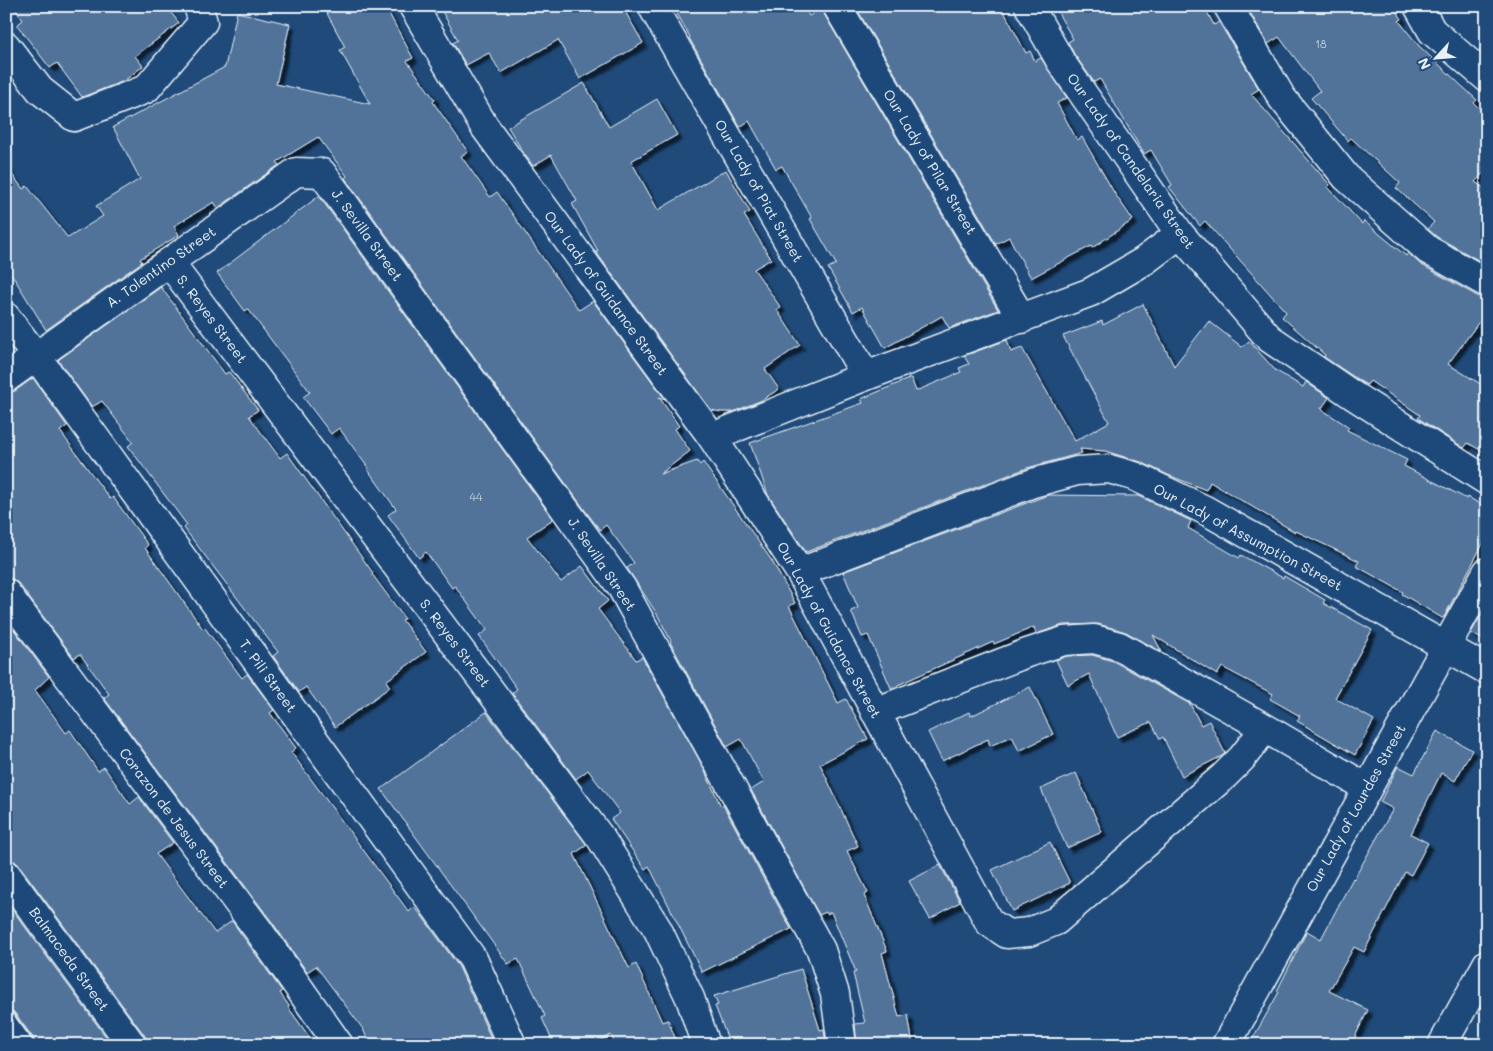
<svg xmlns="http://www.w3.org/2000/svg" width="1493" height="1051" viewBox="0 0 1493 1051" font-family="Mali,sans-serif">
<defs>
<filter id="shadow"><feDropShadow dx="4.5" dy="4.5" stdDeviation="1" flood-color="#0009"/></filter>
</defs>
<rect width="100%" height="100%" fill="#1f4a7a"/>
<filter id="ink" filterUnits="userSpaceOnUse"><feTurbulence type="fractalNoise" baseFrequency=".02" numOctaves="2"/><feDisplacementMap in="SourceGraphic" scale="10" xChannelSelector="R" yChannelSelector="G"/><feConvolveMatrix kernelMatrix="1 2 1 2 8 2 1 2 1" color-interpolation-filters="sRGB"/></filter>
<g filter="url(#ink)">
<path fill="#517399" stroke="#e8f1f8" filter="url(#shadow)" d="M 13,6 L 166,6 L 179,23 L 135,56 L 143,66 L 124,81 L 82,97 L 57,63 L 50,68 L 17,25 L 23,20 Z
M 323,6 L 385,6 L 413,58 L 407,61 L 435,100 L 433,102 L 468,152 L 461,156 L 490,197 L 497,192 L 579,310 L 593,301 L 665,399 L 659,397 L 679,426 L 675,429 L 690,451 L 660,474 L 697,461 L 700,465 L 703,462 L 772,561 L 795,603 L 789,606 L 838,703 L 846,699 L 868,739 L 820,764 L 858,846 L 847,851 L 868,893 L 864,895 L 887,951 L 882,953 L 899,1017 L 908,1015 L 913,1045 L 857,1045 L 855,1024 L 865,1023 L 853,973 L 856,972 L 831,912 L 827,914 L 826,912 L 819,915 L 751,790 L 764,782 L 741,739 L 727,747 L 670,642 L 671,641 L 657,614 L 627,568 L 634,563 L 606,525 L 600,530 L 587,513 L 345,178 L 347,176 L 318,137 L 277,162 L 279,165 L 222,205 L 218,208 L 214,202 L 174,226 L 179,235 L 140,259 L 142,262 L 46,330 L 6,265 L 6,166 L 23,189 L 27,186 L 68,238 L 103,216 L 96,206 L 140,179 L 113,127 L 225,67 L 237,12 L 290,24 L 276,84 L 370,104 L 340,50 L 345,47 Z
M 439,6 L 622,6 L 643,43 L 580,79 L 558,40 L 501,73 L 489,53 L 466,65 L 453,43 L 458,40 Z
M 673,6 L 804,6 L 809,16 L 822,8 L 824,14 L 998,310 L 949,328 L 942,316 L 885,348 L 862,307 L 853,312 L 828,268 L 836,264 L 810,219 L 812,218 L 782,166 L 776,169 L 749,121 L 740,127 L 689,38 L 690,37 Z
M 855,6 L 1001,6 L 1026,53 L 1030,51 L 1035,61 L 1041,58 L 1067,98 L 1057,103 L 1077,140 L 1082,137 L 1115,194 L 1133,220 L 1092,248 L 1091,246 L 1031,278 L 1009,237 L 996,244 Z
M 1054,6 L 1204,6 L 1214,25 L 1219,22 L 1259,89 L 1251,94 L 1330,185 L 1328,187 L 1362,224 L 1364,221 L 1406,256 L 1408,253 L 1420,264 L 1479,297 L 1487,299 L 1487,311 L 1448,364 L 1487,388 L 1487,454 L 1468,443 L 1464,448 L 1418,418 L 1420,415 L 1370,381 L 1367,385 L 1363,383 L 1324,357 L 1325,355 L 1282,317 L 1286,312 L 1205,221 L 1200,226 L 1169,187 L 1172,185 L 1151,150 L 1144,154 L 1100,79 L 1094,82 L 1074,54 L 1068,42 L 1073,39 Z
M 1248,6 L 1393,6 L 1402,19 L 1399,21 L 1419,46 L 1477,100 L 1474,103 L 1487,116 L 1487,169 L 1475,182 L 1487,190 L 1487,265 L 1437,237 L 1428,229 L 1434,222 L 1396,188 L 1400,183 L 1351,138 L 1348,141 L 1311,98 L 1320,91 L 1279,37 L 1268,44 L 1247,7 Z
M 584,83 L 609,127 L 657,99 L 677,135 L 631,161 L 658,210 L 726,170 L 750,212 L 744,215 L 771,259 L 754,269 L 781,308 L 777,310 L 800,345 L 765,369 L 779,389 L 762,400 L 733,412 L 721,412 L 711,410 L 596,252 L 598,251 L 572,204 L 577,201 L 551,155 L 533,166 L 523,152 L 508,127 Z
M 319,196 L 553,519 L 527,537 L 561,582 L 582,566 L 608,601 L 598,609 L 636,660 L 642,657 L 700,761 L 721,806 L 723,805 L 791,929 L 702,972 L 649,866 L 645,869 L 611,819 L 620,813 L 588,770 L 576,779 L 512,693 L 517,689 L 479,636 L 487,630 L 455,586 L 452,588 L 426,552 L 419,558 L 388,515 L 396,509 L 368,470 L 369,469 L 339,428 L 331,434 L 303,397 L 310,392 L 248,309 L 245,311 L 217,273 Z
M 161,287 L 225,374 L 229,372 L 258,410 L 249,416 L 280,458 L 287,453 L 373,573 L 372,574 L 405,619 L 402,620 L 426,652 L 386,681 L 390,687 L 335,727 L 306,687 L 299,692 L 273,656 L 278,652 L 184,528 L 187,525 L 128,446 L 133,442 L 102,401 L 92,407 L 58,360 Z
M 1143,304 L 1174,366 L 1209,321 L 1242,347 L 1249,341 L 1275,370 L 1303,387 L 1306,382 L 1329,398 L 1321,409 L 1349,427 L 1347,430 L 1407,460 L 1404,466 L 1467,499 L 1468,497 L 1487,508 L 1487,536 L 1444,617 L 1442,618 L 1402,594 L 1403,592 L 1356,566 L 1359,561 L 1296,531 L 1295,532 L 1210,482 L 1206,490 L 1168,475 L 1141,462 L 1105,451 L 1080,449 L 1082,453 L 1027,468 L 806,552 L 768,495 L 750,443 L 863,403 L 861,399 L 911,378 L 916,391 L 961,372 L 959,368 L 969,364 L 964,356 L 1007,340 L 1011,352 L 1022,348 L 1075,441 L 1109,422 L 1063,336 L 1102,321 L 1103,325 Z
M 33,378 L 67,426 L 60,431 L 110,499 L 113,497 L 148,545 L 145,548 L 203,629 L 205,628 L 242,678 L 247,674 L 274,710 L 270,713 L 296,748 L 291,752 L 409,912 L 414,907 L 422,916 L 459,967 L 494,1045 L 370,1045 L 363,1029 L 316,966 L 307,972 L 272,922 L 104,698 L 109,694 L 80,654 L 74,658 L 19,584 L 13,579 L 6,578 L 6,393 L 15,391 Z
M 1048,495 L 1139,496 L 1191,521 L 1188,528 L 1239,558 L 1241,555 L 1283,578 L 1284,576 L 1325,600 L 1323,603 L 1372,630 L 1335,698 L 1374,720 L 1355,755 L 1297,721 L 1300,716 L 1270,699 L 1273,694 L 1222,667 L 1217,675 L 1153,635 L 1162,652 L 1126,632 L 1098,624 L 1063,625 L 1036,634 L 1034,627 L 994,644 L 993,642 L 891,688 L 868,635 L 862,637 L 851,611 L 858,608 L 843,572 Z
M 1487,605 L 1487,642 L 1471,633 Z
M 6,619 L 49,677 L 35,690 L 66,733 L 70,730 L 98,771 L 104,767 L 130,804 L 139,797 L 173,843 L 156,854 L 215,933 L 232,921 L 282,991 L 280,993 L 289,1006 L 288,1007 L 315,1045 L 147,1045 L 145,1036 L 19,865 L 13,860 L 6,859 Z
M 1092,655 L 1113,661 L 1190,704 L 1201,725 L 1209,721 L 1225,753 L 1222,756 L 1182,776 L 1163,737 L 1160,739 L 1151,722 L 1117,737 L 1089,674 L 1068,685 L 1056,660 L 1067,656 Z
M 1030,687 L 1053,734 L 1019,751 L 1012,736 L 990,746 L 988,739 L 942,761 L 928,732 L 969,712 L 971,716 Z
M 486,712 L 587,845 L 574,854 L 629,968 L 636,964 L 662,1022 L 668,1020 L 678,1045 L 609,1045 L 614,1042 L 611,1035 L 592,1045 L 554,1045 L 542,1018 L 545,1016 L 518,959 L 508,964 L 381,789 Z
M 1437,731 L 1472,750 L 1455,781 L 1441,773 L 1411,834 L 1428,843 L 1411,875 L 1405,872 L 1364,952 L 1354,947 L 1329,991 L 1368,1010 L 1351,1045 L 1249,1045 L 1279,992 L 1277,991 L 1307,931 L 1321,939 L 1353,878 L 1354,879 L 1393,809 L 1380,802 L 1398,766 L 1414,774 Z
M 1076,773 L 1102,832 L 1067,848 L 1041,789 Z
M 1050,842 L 1070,883 L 1012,911 L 992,870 Z
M 940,865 L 960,902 L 930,919 L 909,881 Z
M 6,901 L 112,1045 L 35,1045 L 34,1039 L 14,1012 L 6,1009 Z
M 801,969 L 820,1030 L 824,1029 L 826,1045 L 730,1045 L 715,1006 L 718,1005 L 714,996 Z"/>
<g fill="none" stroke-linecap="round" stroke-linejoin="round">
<g stroke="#e8f1f8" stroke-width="19">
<path id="lane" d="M 6,1018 L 26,1045"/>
</g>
<g stroke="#e8f1f8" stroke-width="31">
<path id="street" d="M 413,6 L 484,126 L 712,437 L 800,572 L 989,922 L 1007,934 L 1029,932 L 1056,921 L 1224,776 L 1242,758 L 1265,728
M 652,6 L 866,376
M 837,6 L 1022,319
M 1029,6 L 1061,62 L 1180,234 L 1269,338 L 1354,396 L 1487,481
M 1228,6 L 1282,98 L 1346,177 L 1428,250 L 1487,283
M 1418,6 L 1432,31 L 1487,78
M 6,46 L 40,90 L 74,117 L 146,89 L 203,22 L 198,6
M 169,262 L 600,837 L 658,930 L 690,998 L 706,1045
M 6,317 L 36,356 L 473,959 L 512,1045
M 6,378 L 296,172 L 322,173 L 622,588 L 821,950 L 835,994 L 842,1045
M 712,437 L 866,376 L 1091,292 L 1144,261 L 1180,234
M 800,572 L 1033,483 L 1077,471 L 1109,469 L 1134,476 L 1205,510 L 1487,670
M 6,593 L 259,931 L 339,1045
M 875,712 L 1027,653 L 1064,641 L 1094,639 L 1119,646 L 1265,728 L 1367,788
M 6,874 L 132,1045
M 1226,1045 L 1487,572"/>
</g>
<g stroke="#e8f1f8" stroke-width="31">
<path id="secondary" d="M 1442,1045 L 1487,964"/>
</g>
<use href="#lane" stroke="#1f4a7a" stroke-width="15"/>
<use href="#street" stroke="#1f4a7a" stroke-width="28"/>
<use href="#secondary" stroke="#1f4a7a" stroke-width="28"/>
</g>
</g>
<g text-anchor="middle" stroke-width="4" stroke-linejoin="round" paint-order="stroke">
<g font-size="11" fill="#c2d2e0">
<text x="1321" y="48">18</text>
<text x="476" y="501">44</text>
</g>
<g font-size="14" fill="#e8f1f8" stroke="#1f4a7a">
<text transform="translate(1131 161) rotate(55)" y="5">Our Lady of Candelaria Street</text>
<text transform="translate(930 162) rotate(59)" y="5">Our Lady of Pilar Street</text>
<text transform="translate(759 191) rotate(60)" y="5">Our Lady of Piat Street</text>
<text transform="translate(367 235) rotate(54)" y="5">J. Sevilla Street</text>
<text transform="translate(161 267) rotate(-35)" y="5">A. Tolentino Street</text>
<text transform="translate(606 293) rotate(54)" y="5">Our Lady of Guidance Street</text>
<text transform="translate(212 319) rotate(53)" y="5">S. Reyes Street</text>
<text transform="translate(1248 537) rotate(28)" y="5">Our Lady of Assumption Street</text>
<text transform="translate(602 564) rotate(56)" y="5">J. Sevilla Street</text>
<text transform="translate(829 630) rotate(61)" y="5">Our Lady of Guidance Street</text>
<text transform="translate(455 643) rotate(53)" y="5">S. Reyes Street</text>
<text transform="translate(268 676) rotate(54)" y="5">T. Pili Street</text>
<text transform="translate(1356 808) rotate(-61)" y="5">Our Lady of Lourdes Street</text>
<text transform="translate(174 818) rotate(53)" y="5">Corazon de Jesus Street</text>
<text transform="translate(69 959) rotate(54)" y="5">Balmaceda Street</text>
</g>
</g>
<rect width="1493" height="1051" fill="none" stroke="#1f4a7a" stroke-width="25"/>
<rect x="12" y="12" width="1468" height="1026" fill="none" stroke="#e8f1f8" stroke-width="2" filter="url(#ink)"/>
<g transform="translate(1436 58) rotate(244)" stroke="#1f4a7a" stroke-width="4" paint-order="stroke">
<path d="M0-4L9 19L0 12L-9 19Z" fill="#e8f1f8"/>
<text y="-8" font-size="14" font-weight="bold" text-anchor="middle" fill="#e8f1f8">N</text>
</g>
</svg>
